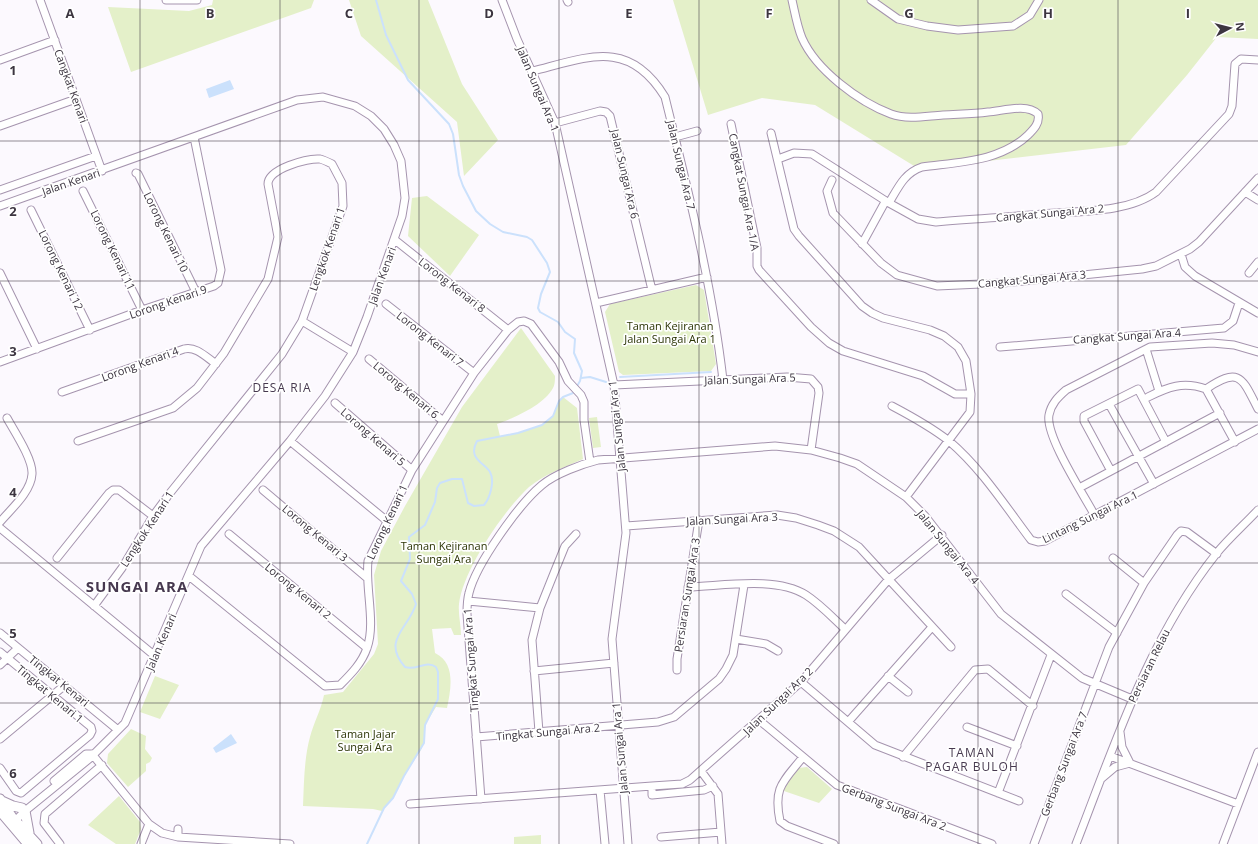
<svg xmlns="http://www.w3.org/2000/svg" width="1258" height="844" viewBox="0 0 1258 844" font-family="'Open Sans',sans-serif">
<rect width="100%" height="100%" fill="#fcf9fe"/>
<path fill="#e4f0c9" d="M 213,0 L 314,0 L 311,8 L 131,72 L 108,7 L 189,11 L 212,5 Z
M 349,0 L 428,0 L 462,84 L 498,140 L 464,176 L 457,122 L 361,36 Z
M 673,0 L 1258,0 L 1258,39 L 1217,37 L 1187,75 L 1126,145 L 919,169 L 815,105 L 762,98 L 708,115 Z
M 427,196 L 479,235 L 450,276 L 408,236 L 412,198 Z
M 696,285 L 704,290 L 716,364 L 711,371 L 623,375 L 619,372 L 605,312 L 610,304 Z
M 521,328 L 555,376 C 555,379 555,385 553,388 C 544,405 514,418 497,424 L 500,436 C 513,434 545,428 553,416 C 557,410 555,404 563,397 L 577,408 L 583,459 C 565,467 545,474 529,487 C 504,510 463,570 459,604 C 458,614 461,625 461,635 L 454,635 L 451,628 L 432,629 L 435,653 C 456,663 451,689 447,708 L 436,707 L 425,725 L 425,739 L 421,750 L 404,776 L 393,798 L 382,811 L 373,809 L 303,806 C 304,783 304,759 310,737 C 314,722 321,710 324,695 L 343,692 L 374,654 L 378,644 L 374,575 L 381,551 L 405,506 L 462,407 Z
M 597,417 L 601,447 L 593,448 L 589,418 Z
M 155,676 L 179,685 L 160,719 L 140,712 Z
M 131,729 L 146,736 L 145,749 L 152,758 L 150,762 L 146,764 L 146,771 L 128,787 L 107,763 L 108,754 Z
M 807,767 L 832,789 L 819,803 L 781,790 L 798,768 Z
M 119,796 L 140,822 L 141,829 L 135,844 L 116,844 L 88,825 Z
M 541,835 L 541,844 L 514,844 L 514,837 Z"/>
<path fill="#cbe1fc" d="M 230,80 L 234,89 L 209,98 L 206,89 Z
M 231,734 L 237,743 L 216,753 L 213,748 Z"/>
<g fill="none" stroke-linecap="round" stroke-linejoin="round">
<path stroke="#cbe1fc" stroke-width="2" d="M 620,377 L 711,372
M 581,378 L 590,377 L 606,382
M 367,844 L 384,808 L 393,798 L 404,776 L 424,743 L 425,725 L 438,699 L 438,672 L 436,667 C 426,660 416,671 405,667 C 381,640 409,628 416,604 L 412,594 L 401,581 L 410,559 L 409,537 L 425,525 L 435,502 L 437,488 L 440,483 L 452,479 L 462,479 L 468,503 L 474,506 L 484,505 C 490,498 495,481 490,472 C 485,463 467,459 477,441 L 518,433 L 542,425 L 553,416 L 559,401 L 563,397 L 573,393 L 580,381 L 582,371 L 574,353 L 575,339 L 565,332 L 558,322 L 540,312 L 538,308 L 541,294 L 550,272 L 547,263 L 532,240 L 527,237 L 503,232 L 490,224 L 476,211 L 463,186 L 459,175 L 453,134 L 449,124 L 408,80 L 386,35 L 376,0"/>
<g stroke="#a594ae" stroke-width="9">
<path id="minor" d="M 40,0 L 102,171
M 166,0 L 197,0
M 502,0 L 517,39 L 555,123 L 614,385 L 626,533 L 612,639 L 628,844
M 567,0 L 568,2
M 792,0 C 795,13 797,26 802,38 C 816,70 859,102 891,114 C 908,120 926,116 943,115 C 958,114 973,114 988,112 C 1003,111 1026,103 1038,114 C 1040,123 1034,129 1028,135 C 1000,162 958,162 922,167 C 904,173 898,188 889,203
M 871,0 L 898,19 L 927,26 L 958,30 L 1013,26 L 1030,15 L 1039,0
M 0,60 L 55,40
M 533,71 C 588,57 629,38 665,97 C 688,190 712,284 723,380
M 555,123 L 600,111 L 606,112 L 610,116 L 652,290
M 731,124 L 757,248 L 757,266 L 759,270 L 811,327 L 829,343 L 843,351 L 923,376 L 955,394 L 971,394
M 0,126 L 76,99
M 771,133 L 794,229 L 799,236 L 862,306 L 872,313 L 883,318 L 930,330 L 944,336 L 958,347 L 966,361 L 971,394 L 970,412 L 906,497
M 675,137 L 697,131
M 778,159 L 794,153 L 812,154 L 889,203 L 918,219 L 936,222 C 971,219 1007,217 1043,214 C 1078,211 1128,213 1156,192 L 1229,114 L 1232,106 L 1235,64 L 1241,59 L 1258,60
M 136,173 L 138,174 L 196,292
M 832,180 L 827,191 L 833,213 L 881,263 L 897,275 L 937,286 L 1003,283 L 1142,269 L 1156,266 L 1190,249 L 1199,242 L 1258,178
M 0,190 L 96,156
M 83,191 L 142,310
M 1245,192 L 1258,200
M 0,206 L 297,100 L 323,97 L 355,106 L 371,116 L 384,129 L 394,145 L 401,161 L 405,198 L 402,216 L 367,317 L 353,352 L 325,396 L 290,441 L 201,546 L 125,723 L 89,759 L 25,811 L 12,824
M 31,210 L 90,330
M 395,240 L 508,330
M 862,244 L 885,202
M 1181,254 L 1185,267 L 1195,276 L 1258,313
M 0,273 L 37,349
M 1249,273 L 1258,262
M 596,303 L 707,277
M 386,304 L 474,373
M 302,321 L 353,352
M 1000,347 L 1224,328 L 1233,321 L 1239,303
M 1146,349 L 1159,391
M 369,359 L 443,421
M 0,362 L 142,310 L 214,286 L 218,283 L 221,270 L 194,137
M 614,385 L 787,377 L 811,379 L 818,387 L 819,393 L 811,450
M 1206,389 C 1240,366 1242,378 1258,409
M 62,392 L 184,349 C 196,346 206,357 216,364
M 1148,397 C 1168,387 1183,381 1206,389 L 1235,442
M 335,403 L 412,470
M 1109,404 L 1154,484
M 892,406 C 911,416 931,427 949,441 C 981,468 1006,507 1031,540 L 1038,542 L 1045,541 L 1258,429
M 78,441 L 173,408 L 197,388 L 224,353 L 268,279 L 278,237 L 268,184 C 268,169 307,158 320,159 C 324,160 328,162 332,164 L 342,183 L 343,206 L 302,321 L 282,354 L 170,493 L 153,516 L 122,568 L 94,606
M 290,441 L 387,521
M 1111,471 L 1084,421 L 1084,416 L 1138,389 L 1166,442
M 1079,488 L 1220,413
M 263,490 L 366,577
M 1095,516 C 1084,495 1045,436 1049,415 C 1051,404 1058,397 1066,390 L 1150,347 L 1212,343 L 1234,345 L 1258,352
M 0,522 C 11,509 31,492 32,474 C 33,459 14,431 7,418
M 626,526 L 777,515 L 796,518 L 818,525 L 834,531 L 859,547 L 951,647
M 0,528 L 155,656
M 229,534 L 367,648
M 57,558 L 109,493 L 113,490 L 119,490 L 153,516
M 1113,558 L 1144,583
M 189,576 L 325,686 L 340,685 C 351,674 362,663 367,648 C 376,623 365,588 368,561 L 412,470 L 474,373 L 508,330 L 518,322 L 524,321 L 531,324 L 559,362 L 568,381 L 581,395 L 584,402 L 584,420 L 590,462
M 688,587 C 723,586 776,576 806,595 C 820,604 832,617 845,629
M 1066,594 L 1117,633
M 468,601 L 540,608
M 0,633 L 118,730
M 736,639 L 766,644 L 778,651
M 0,652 L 91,727 L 92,731 L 90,735 L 21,793 L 16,791 L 0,768
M 0,665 L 18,648
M 677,670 L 677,659 L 699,520
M 534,671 L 614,663
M 888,676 L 908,692
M 801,682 L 875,745 L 1019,801
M 759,720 L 837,785 L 992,844
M 848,722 L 932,627
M 967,727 L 1017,746
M 539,732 L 532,640 L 540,608 L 554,573 L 565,546 L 576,534
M 476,737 L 658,722 L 674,717 L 719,679 L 726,669 L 733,655 L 744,585
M 0,739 L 65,685
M 92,754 L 149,824 L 162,833 L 178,837 L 290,844
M 1110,756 L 1238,804
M 803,757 C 783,782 773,787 780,821 L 787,826 L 834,844
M 903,757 L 975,670 L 988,669 L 1033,706
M 701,771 L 718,794 L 722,844
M 1102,778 L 1115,767 L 1130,763 L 1122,747 L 1120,732
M 54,781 L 86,754 L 92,754
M 652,786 L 652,795 L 704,790 L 713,786
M 600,790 L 605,844
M 998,793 L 1051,655
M 481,799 L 467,614 C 467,607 467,600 469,593 C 476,564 519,504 542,485 C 555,474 582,464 598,460 L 775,446 L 811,450 L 840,458 L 857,464 L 906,497 L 925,516 L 1001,614 L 1082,678 L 1132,699
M 410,804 L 652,786 L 682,784 L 690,780 L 801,682 L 888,580 L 942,535
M 178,837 L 178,829
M 661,837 L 721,832
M 60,844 L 44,823 L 45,814 L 102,765
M 141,844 L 149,824
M 1034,844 L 1109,647 L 1144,583 L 1177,535 L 1181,531 L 1187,532 L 1217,554
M 1076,844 C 1115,744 1148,640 1216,554 C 1228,539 1244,525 1258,510
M 1223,844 L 1258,752"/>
</g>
<g stroke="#a594ae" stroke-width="11">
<path id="major" d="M 0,799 L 12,817 L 37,844
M 2,801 L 13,806 L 22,808
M 0,811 L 28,844
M 25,811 L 29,833"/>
</g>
<use href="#minor" stroke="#fff" stroke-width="7"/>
<use href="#major" stroke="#fff" stroke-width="9"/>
</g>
<path fill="none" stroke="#3c3540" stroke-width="1" stroke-opacity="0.55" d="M 140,0 L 140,844M 280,0 L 280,844M 419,0 L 419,844M 559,0 L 559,844M 699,0 L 699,844M 839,0 L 839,844M 978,0 L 978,844M 1118,0 L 1118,844M 0,141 L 1258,141M 0,281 L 1258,281M 0,422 L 1258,422M 0,563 L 1258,563M 0,703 L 1258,703"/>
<g text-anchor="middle" stroke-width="3.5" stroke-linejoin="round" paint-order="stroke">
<g font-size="11" fill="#3c3540" stroke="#fff">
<text transform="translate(71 86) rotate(70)" y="4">Cangkat Kenari</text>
<text transform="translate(538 89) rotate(67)" y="4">Jalan Sungai Ara 1</text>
<text transform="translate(681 165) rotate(77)" y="4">Jalan Sungai Ara 7</text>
<text transform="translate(625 174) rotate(77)" y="4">Jalan Sungai Ara 6</text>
<text transform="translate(71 182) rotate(-19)" y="4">Jalan Kenari</text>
<text transform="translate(744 192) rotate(79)" y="4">Cangkat Sungai Ara 1/A</text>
<text transform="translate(1050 213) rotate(-5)" y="4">Cangkat Sungai Ara 2</text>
<text transform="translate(166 232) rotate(64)" y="4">Lorong Kenari 10</text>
<text transform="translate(327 249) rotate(-71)" y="4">Lengkok Kenari 1</text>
<text transform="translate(113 250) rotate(64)" y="4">Lorong Kenari 11</text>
<text transform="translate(61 270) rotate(64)" y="4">Lorong Kenari 12</text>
<text transform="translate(382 276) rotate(-70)" y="4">Jalan Kenari</text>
<text transform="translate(1032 279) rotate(-5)" y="4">Cangkat Sungai Ara 3</text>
<text transform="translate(452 285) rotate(38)" y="4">Lorong Kenari 8</text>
<text transform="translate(168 302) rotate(-19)" y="4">Lorong Kenari 9</text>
<text transform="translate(1127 336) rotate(-4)" y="4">Cangkat Sungai Ara 4</text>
<text transform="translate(430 339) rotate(38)" y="4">Lorong Kenari 7</text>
<text transform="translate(140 364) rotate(-20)" y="4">Lorong Kenari 4</text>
<text transform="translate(750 379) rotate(-2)" y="4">Jalan Sungai Ara 5</text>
<text transform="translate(406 390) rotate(40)" y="4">Lorong Kenari 6</text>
<text transform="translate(617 426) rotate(-96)" y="4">Jalan Sungai Ara 1</text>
<text transform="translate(373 437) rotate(41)" y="4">Lorong Kenari 5</text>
<text transform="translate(1090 517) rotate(-26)" y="4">Lintang Sungai Ara 1</text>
<text transform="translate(732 519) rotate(-3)" y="4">Jalan Sungai Ara 3</text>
<text transform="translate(387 522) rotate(-65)" y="4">Lorong Kenari 1</text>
<text transform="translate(147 529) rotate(-57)" y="4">Lengkok Kenari 1</text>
<text transform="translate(315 533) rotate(40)" y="4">Lorong Kenari 3</text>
<text transform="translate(948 547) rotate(51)" y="4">Jalan Sungai Ara 4</text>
<text transform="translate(298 591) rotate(39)" y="4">Lorong Kenari 2</text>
<text transform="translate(687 595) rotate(-81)" y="4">Persiaran Sungai Ara 3</text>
<text transform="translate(161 642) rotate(-67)" y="4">Jalan Kenari</text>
<text transform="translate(471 660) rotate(-94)" y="4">Tingkat Sungai Ara 1</text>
<text transform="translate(1149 666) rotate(-64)" y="4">Persiaran Relau</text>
<text transform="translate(59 681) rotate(39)" y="4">Tingkat Kenari</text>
<text transform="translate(50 694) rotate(40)" y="4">Tingkat Kenari 1</text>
<text transform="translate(778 701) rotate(-44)" y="4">Jalan Sungai Ara 2</text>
<text transform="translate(548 732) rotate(-5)" y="4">Tingkat Sungai Ara 2</text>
<text transform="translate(620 748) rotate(-95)" y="4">Jalan Sungai Ara 1</text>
<text transform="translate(1064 764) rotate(-69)" y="4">Gerbang Sungai Ara 7</text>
<text transform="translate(894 807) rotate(21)" y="4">Gerbang Sungai Ara 2</text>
</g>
<g font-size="11" fill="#2c3506" stroke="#fff">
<text x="670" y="330">Taman Kejiranan<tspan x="670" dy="13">Jalan Sungai Ara 1</tspan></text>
<text x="444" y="550">Taman Kejiranan<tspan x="444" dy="13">Sungai Ara</tspan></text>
<text x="365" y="738">Taman Jajar<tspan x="365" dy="13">Sungai Ara</tspan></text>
</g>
<g font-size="12" letter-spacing="1" fill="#47394f" stroke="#fff">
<text x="282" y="392">DESA RIA</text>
<text x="972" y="757">TAMAN<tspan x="972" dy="14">PAGAR BULOH</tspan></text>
</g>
<g font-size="15" font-weight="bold" letter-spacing="1" fill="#47394f" stroke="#fff">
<text x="137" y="592">SUNGAI ARA</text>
</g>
</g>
<g font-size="13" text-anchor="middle" font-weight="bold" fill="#3c3540" stroke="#fff" stroke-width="3.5" stroke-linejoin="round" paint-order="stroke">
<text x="70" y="18">A</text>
<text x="210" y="18">B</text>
<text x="349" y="18">C</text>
<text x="489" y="18">D</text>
<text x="629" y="18">E</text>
<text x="769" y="18">F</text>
<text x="909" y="18">G</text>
<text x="1048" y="18">H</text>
<text x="1188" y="18">I</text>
<text x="13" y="75">1</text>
<text x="13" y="216">2</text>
<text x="13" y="356">3</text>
<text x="13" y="497">4</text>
<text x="13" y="638">5</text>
<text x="13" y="778">6</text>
</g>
<g transform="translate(1230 28) rotate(83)" stroke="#ffffff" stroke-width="3" paint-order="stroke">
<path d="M0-3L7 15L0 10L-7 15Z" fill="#3c3540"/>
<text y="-6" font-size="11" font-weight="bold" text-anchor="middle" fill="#3c3540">N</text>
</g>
</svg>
